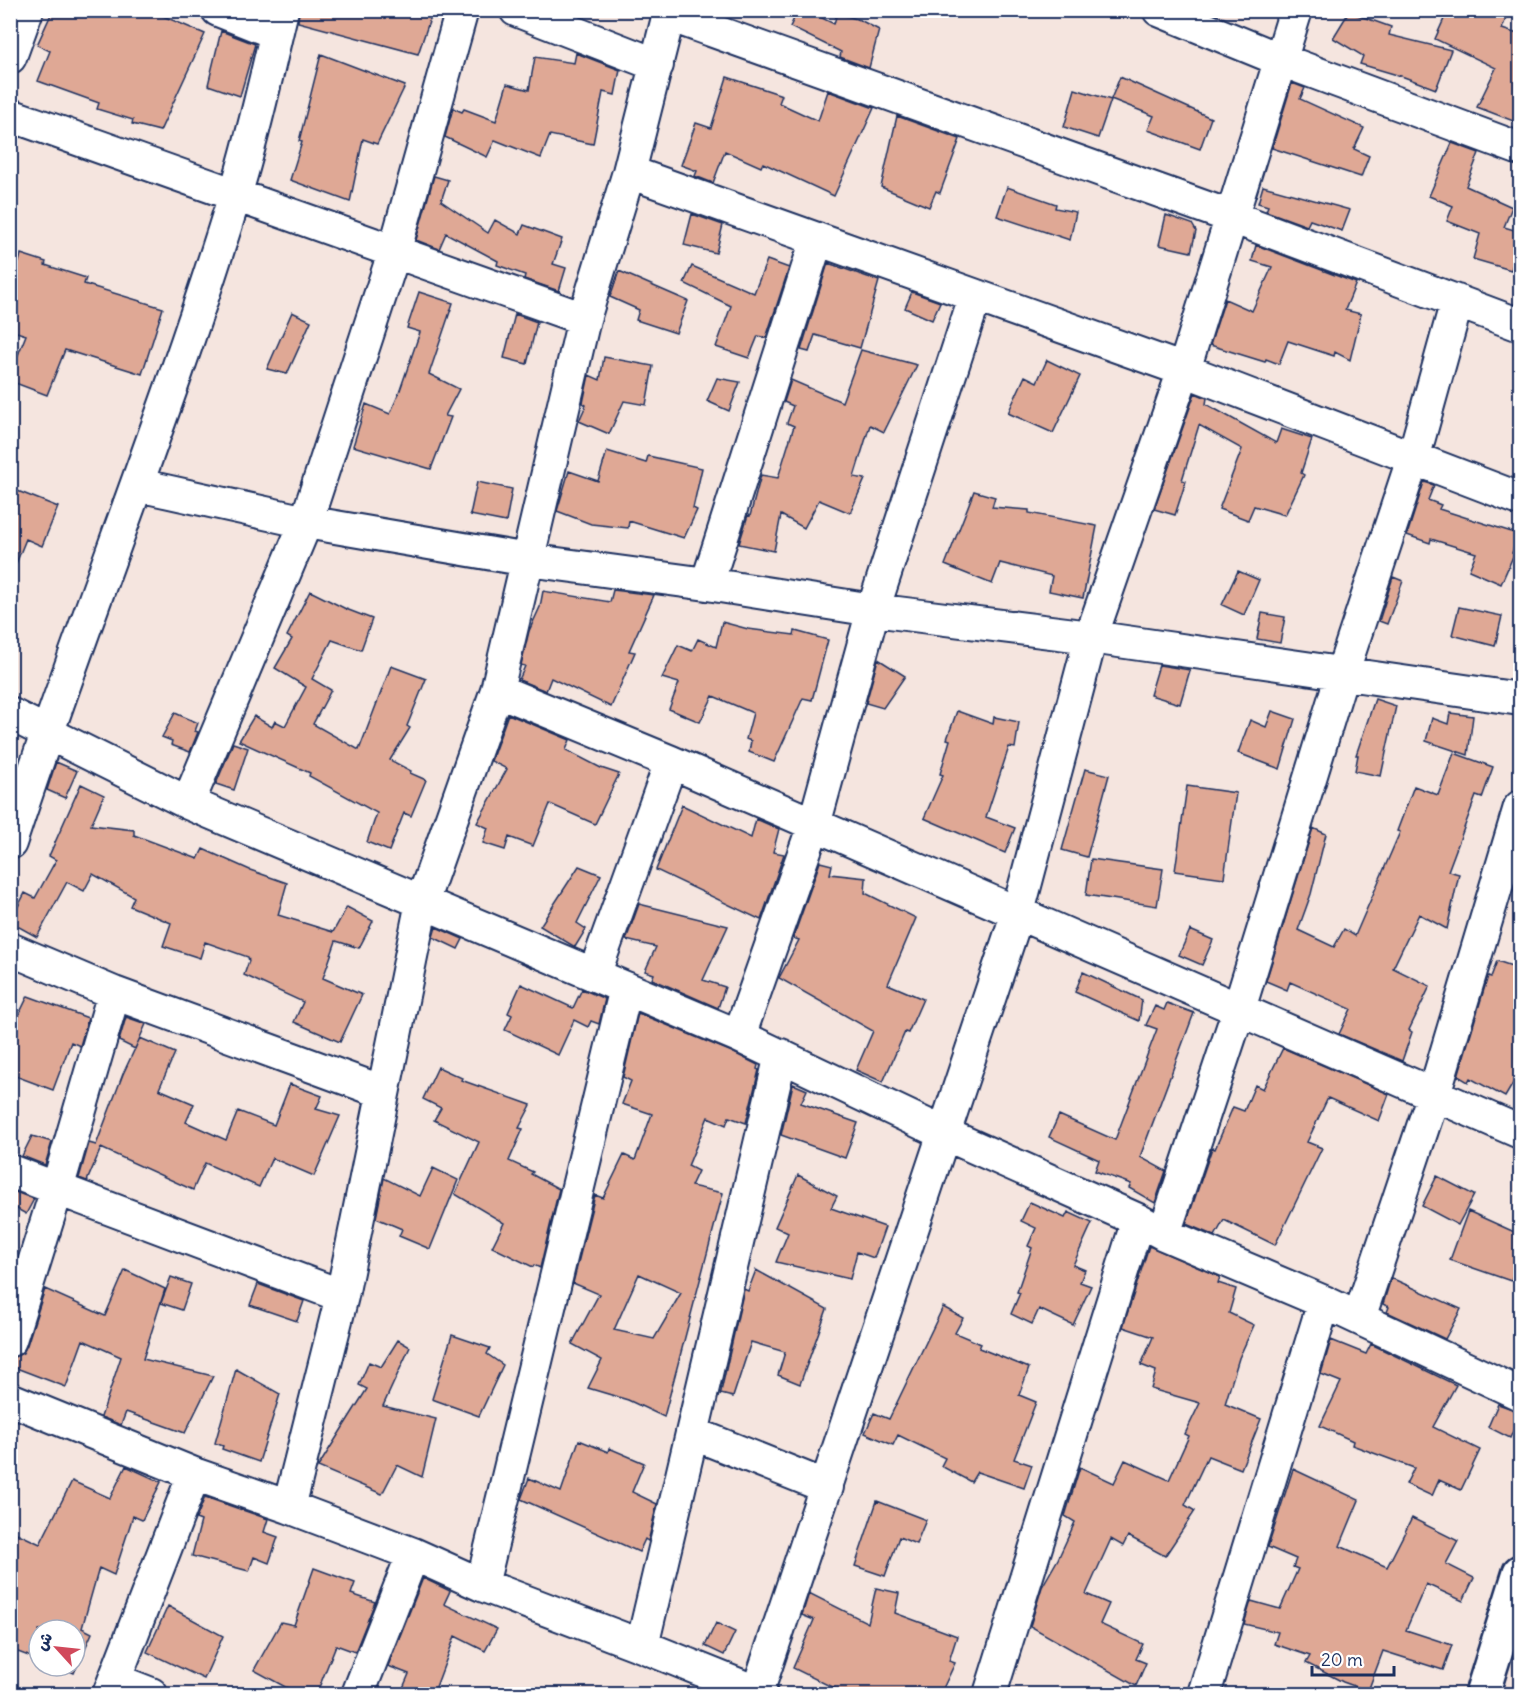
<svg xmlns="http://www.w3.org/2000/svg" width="1531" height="1705" viewBox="0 0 1531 1705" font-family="Delius,'Playpen Sans Arabic',sans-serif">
<rect width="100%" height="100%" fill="#f5e5df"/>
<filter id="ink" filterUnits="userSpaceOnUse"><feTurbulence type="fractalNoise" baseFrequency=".0167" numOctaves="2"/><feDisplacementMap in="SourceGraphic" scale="12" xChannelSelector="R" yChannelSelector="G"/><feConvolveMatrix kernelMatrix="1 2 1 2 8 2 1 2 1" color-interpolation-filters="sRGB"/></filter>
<g filter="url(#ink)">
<path fill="#dfa895" stroke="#1b2f5e" stroke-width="1.5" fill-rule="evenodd" d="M 53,10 L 149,10 L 205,34 L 160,131 L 132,124 L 133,120 L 97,109 L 99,103 L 38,81 L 50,51 L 37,45 Z
M 299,10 L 433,10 L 418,54 L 298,22 Z
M 798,10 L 806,10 L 834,24 L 837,13 L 860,20 L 879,30 L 869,68 L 840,57 L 841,52 L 790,27 Z
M 1448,10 L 1509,10 L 1502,29 L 1521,35 L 1521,124 L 1477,107 L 1496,68 L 1435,39 Z
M 1349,12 L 1391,27 L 1389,35 L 1451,50 L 1436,89 L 1404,77 L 1360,64 L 1363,56 L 1333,38 Z
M 221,31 L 255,44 L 240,96 L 208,85 Z
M 576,53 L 620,70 L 615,95 L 603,92 L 593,144 L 550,135 L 541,158 L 495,140 L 487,157 L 445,137 L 453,108 L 462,112 L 464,109 L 496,121 L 507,84 L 529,90 L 535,57 L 574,63 Z
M 321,54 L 405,86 L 377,144 L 363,139 L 350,202 L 290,180 L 302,142 L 299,141 Z
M 727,77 L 782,95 L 779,103 L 818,121 L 828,91 L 874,108 L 834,196 L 763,163 L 761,167 L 725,151 L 713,183 L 695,176 L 697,171 L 681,165 L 696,123 L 711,128 Z
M 1120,77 L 1211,118 L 1200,149 L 1148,130 L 1154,116 L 1111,99 Z
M 1292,83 L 1305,88 L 1300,99 L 1364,128 L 1354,149 L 1369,156 L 1361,177 L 1272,148 Z
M 1075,89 L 1111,100 L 1098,138 L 1064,127 Z
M 897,116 L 960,139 L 940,193 L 936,191 L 929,207 L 881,187 Z
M 1452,143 L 1479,153 L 1466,186 L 1512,207 L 1504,227 L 1521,232 L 1521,238 L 1511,270 L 1473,259 L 1480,234 L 1447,221 L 1453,206 L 1429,196 Z
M 434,176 L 448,180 L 441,201 L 488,233 L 495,220 L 520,234 L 524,225 L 562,239 L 553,264 L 566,268 L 559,291 L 524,279 L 525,275 L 497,265 L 498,261 L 446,233 L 439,249 L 416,240 Z
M 1263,186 L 1350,210 L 1342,231 L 1310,220 L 1307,226 L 1266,211 L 1268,206 L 1258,203 Z
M 1007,187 L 1056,204 L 1055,208 L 1076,212 L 1070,240 L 997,216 Z
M 692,214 L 723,225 L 716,253 L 684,245 Z
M 1166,215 L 1192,224 L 1196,231 L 1191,252 L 1159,245 Z
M 1256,245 L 1356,283 L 1345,310 L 1361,314 L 1350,360 L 1335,352 L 1334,356 L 1288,341 L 1279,364 L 1266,359 L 1265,362 L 1210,345 L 1225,299 L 1252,311 L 1272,267 L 1252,261 Z
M 21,254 L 46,262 L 45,265 L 86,278 L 84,284 L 163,308 L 142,374 L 65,350 L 47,395 L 10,381 L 10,375 L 26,335 L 10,330 L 10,259 L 19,262 Z
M 767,260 L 789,268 L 766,338 L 758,336 L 749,358 L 716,347 L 731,306 L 684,283 L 692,266 L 754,293 Z
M 828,263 L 879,281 L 860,348 L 815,335 L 809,352 L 801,350 Z
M 619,271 L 688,301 L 676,333 L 636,320 L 639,310 L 610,297 Z
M 419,292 L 453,303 L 429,374 L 459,389 L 445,416 L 451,417 L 431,469 L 353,446 L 366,404 L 390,414 L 399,393 L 420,332 L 407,328 Z
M 912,292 L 940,302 L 932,320 L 905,308 Z
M 292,312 L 311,321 L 287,374 L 267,369 Z
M 515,314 L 537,322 L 527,364 L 504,358 Z
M 861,350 L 917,365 L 884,432 L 870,425 L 854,477 L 865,479 L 850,513 L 819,500 L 804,528 L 781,515 L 774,551 L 739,544 L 748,515 L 750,516 L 761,475 L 778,478 L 794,426 L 787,423 L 793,406 L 784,402 L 791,380 L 842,402 Z
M 604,357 L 653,366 L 646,405 L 624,401 L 609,434 L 579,421 L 586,405 L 583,403 L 589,375 L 600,380 Z
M 1047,360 L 1080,376 L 1053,433 L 1008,413 L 1025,376 L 1037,382 Z
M 717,378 L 740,382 L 729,411 L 707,401 Z
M 1195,393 L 1207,398 L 1206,404 L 1276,443 L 1281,429 L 1312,439 L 1301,473 L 1304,475 L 1285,515 L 1254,506 L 1248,520 L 1219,509 L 1242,449 L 1199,425 L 1182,480 L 1186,481 L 1175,515 L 1154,509 Z
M 607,451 L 646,463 L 648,456 L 702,468 L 693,508 L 697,510 L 684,538 L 629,521 L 628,528 L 591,524 L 557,511 L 569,471 L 598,481 Z
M 477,482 L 512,489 L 506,522 L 470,515 Z
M 1424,482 L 1434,485 L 1428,500 L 1441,505 L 1439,509 L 1518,534 L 1512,553 L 1514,554 L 1501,584 L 1469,570 L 1476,553 L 1431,539 L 1430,543 L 1407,535 Z
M 10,488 L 58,507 L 42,546 L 26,539 L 11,576 Z
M 974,491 L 995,497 L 992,507 L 1029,510 L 1029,513 L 1097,526 L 1083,598 L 1049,591 L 1052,576 L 1000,563 L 992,584 L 945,565 Z
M 1238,571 L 1259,580 L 1244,615 L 1222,605 Z
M 1393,577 L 1403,581 L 1387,624 L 1379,621 Z
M 613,590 L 654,595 L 629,651 L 635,652 L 611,707 L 551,678 L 546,691 L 519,680 L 525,666 L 521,665 L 529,631 L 540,607 L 543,591 L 610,602 Z
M 310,591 L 346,609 L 372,619 L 361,650 L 332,640 L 312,679 L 331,690 L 313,724 L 359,750 L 391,666 L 426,679 L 407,726 L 410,728 L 390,760 L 411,771 L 410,773 L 426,780 L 411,816 L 404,813 L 389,851 L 367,842 L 377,813 L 309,776 L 310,773 L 239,741 L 254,716 L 272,727 L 275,721 L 285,726 L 306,687 L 275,668 L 292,639 L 287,636 Z
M 1459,607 L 1502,616 L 1495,646 L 1452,635 Z
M 1262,613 L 1285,617 L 1280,643 L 1257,639 Z
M 722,622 L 748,629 L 794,635 L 795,631 L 828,640 L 812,700 L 803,698 L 774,762 L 749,752 L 751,741 L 746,739 L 753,713 L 713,696 L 700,722 L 669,709 L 679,683 L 662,678 L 678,645 L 692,651 L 698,639 L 716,647 Z
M 878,659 L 905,676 L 883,708 L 866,703 Z
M 1159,665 L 1190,670 L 1180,704 L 1150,695 Z
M 1375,699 L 1396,706 L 1381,776 L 1355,771 L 1358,755 L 1356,755 Z
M 957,711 L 993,724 L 994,717 L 1019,722 L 1015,748 L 1009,747 L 986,817 L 1015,828 L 1005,853 L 924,818 L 943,775 L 940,774 L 950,740 L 947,739 Z
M 1272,711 L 1295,719 L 1280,769 L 1238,753 L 1250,720 L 1266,727 Z
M 175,713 L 198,723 L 195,731 L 198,732 L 190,752 L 171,745 L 172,741 L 162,737 Z
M 1450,713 L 1473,716 L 1468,755 L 1426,741 L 1432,718 L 1448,724 Z
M 508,714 L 570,740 L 566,750 L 601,768 L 619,774 L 595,824 L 550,804 L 533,846 L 509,837 L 505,850 L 483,843 L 488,828 L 477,823 L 507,769 L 491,761 Z
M 233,743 L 248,748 L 234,790 L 216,784 Z
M 1454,753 L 1493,767 L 1482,798 L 1476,796 L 1448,871 L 1459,874 L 1447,929 L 1419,914 L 1393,968 L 1430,986 L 1409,1030 L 1412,1032 L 1402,1061 L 1339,1034 L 1351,1009 L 1290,982 L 1287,990 L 1266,981 L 1313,828 L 1326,834 L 1311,894 L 1298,930 L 1334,947 L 1344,929 L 1355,936 L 1400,832 L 1397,831 L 1414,786 L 1438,795 Z
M 56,762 L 77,771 L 65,798 L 47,790 Z
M 1085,769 L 1109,775 L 1087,857 L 1062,850 Z
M 81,784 L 104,795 L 91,825 L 134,830 L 134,835 L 198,859 L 203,849 L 250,870 L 287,883 L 278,915 L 333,932 L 347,907 L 373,921 L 359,948 L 336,941 L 323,978 L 362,995 L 340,1042 L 294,1022 L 303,1002 L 244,975 L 249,961 L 248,957 L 205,942 L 200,958 L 163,946 L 171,923 L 130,906 L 134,897 L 93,874 L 84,891 L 67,882 L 37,937 L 10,922 L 25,893 L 35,898 L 56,860 L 49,856 Z
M 1187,786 L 1236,793 L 1224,878 L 1175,871 Z
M 682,805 L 751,838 L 756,819 L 779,829 L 773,852 L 784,854 L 761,920 L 656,870 Z
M 1091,859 L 1163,869 L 1157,906 L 1086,895 Z
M 820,862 L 832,865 L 830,874 L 866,878 L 865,893 L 916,918 L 888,984 L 923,999 L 908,1033 L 905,1032 L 883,1082 L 856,1070 L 873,1031 L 779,978 L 799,940 L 793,938 Z
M 579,866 L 601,875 L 577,923 L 586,929 L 575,947 L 540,926 Z
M 639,904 L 728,926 L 703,980 L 725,987 L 718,1008 L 652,979 L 654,974 L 645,971 L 656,947 L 626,940 Z
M 436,927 L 463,939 L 458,949 L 433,937 Z
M 1190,930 L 1213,940 L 1202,965 L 1179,955 Z
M 1497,961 L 1521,969 L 1521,1070 L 1505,1097 L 1470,1078 L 1468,1082 L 1458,1076 L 1488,976 L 1491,977 Z
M 1083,972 L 1142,1000 L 1139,1021 L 1075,992 Z
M 521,984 L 573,1008 L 582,989 L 605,999 L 599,1024 L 591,1021 L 588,1027 L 574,1020 L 558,1055 L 505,1030 L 512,1015 L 508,1013 Z
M 28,996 L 88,1018 L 80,1046 L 71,1042 L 53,1090 L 10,1074 L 10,1033 Z
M 1167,1003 L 1194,1013 L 1140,1157 L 1166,1171 L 1155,1203 L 1129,1188 L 1131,1184 L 1095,1171 L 1099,1160 L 1049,1137 L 1059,1115 L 1115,1140 L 1157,1029 L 1146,1025 L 1155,1006 L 1164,1010 Z
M 638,1013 L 732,1052 L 758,1065 L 757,1069 L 759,1070 L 746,1123 L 729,1117 L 726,1125 L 708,1117 L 688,1166 L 698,1171 L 691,1186 L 723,1193 L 664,1417 L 628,1400 L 588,1388 L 602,1360 L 572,1344 L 599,1294 L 573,1283 L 595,1195 L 603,1198 L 624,1155 L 635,1160 L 652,1114 L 622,1104 L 631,1081 L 623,1077 ZM 639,1274 L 681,1293 L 654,1339 L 614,1330 Z
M 126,1017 L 146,1024 L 135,1049 L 119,1041 Z
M 140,1038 L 175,1053 L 159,1089 L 194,1104 L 186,1122 L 226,1140 L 238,1111 L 274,1125 L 290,1084 L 322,1096 L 316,1109 L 340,1116 L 314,1176 L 272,1158 L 259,1187 L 205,1163 L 193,1190 L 101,1148 L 87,1181 L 79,1178 L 89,1143 L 96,1145 L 123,1074 Z
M 1283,1048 L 1389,1094 L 1379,1121 L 1328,1098 L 1307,1142 L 1322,1148 L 1275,1245 L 1224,1220 L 1215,1236 L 1186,1224 L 1212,1148 L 1215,1149 L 1233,1107 L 1244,1111 L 1255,1085 L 1263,1089 Z
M 438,1067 L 462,1078 L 461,1080 L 531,1105 L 519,1128 L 523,1129 L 509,1161 L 533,1172 L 531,1174 L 559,1189 L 540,1268 L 534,1265 L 533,1267 L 492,1247 L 504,1223 L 455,1194 L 479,1142 L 434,1120 L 441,1108 L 423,1099 Z
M 793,1084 L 807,1090 L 801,1103 L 858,1123 L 845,1158 L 781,1135 Z
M 32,1136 L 52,1142 L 45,1165 L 22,1156 Z
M 433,1168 L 458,1180 L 430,1249 L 399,1236 L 402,1229 L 376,1218 L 384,1178 L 420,1196 Z
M 798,1175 L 837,1196 L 831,1208 L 885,1227 L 874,1258 L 857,1252 L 850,1279 L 776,1262 L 788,1233 L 775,1227 Z
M 1437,1176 L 1474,1195 L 1458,1225 L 1422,1206 Z
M 10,1190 L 34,1199 L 26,1214 L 10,1205 Z
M 1030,1202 L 1065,1218 L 1068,1212 L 1092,1223 L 1073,1265 L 1085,1270 L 1080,1282 L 1091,1286 L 1073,1325 L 1039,1309 L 1032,1324 L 1011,1314 L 1020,1293 L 1017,1292 L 1032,1248 L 1028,1246 L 1036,1228 L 1021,1221 Z
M 1468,1211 L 1521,1235 L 1521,1250 L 1511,1281 L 1450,1260 Z
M 1149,1246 L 1220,1277 L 1218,1283 L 1236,1289 L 1229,1313 L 1254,1325 L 1239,1358 L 1225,1404 L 1261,1419 L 1241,1469 L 1208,1456 L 1185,1505 L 1195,1511 L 1165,1556 L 1128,1536 L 1123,1546 L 1111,1539 L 1086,1594 L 1109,1604 L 1100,1624 L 1143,1644 L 1136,1659 L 1146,1663 L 1136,1686 L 1030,1626 L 1042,1587 L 1058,1559 L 1075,1522 L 1065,1516 L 1080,1467 L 1114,1483 L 1125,1460 L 1169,1480 L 1189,1436 L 1185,1434 L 1200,1403 L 1151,1389 L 1156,1371 L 1141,1365 L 1153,1337 L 1123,1327 Z
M 125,1270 L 165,1289 L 143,1359 L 213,1376 L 185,1433 L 126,1412 L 121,1425 L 101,1417 L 121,1357 L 83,1340 L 66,1387 L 11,1366 L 14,1357 L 23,1353 L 27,1345 L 45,1289 L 105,1316 Z
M 756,1270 L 827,1309 L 800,1384 L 778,1375 L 785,1352 L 751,1342 L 733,1397 L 721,1394 L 720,1396 L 744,1289 L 748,1291 Z
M 171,1277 L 191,1284 L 182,1310 L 161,1303 Z
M 1391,1278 L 1461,1309 L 1445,1339 L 1387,1312 L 1389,1307 L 1383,1304 Z
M 258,1284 L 304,1301 L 297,1321 L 250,1305 Z
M 943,1307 L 963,1318 L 955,1333 L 981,1344 L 979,1348 L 1029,1368 L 1019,1395 L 1036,1402 L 1014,1459 L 1032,1465 L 1024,1488 L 977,1472 L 971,1482 L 941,1466 L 945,1458 L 898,1435 L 893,1445 L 865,1433 L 874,1413 L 889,1419 Z
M 452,1335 L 490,1348 L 487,1354 L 503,1365 L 479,1416 L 432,1399 Z
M 398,1340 L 410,1347 L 383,1406 L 436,1419 L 422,1477 L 397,1465 L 382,1494 L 318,1467 L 367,1389 L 359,1385 L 369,1362 L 381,1367 Z
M 1331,1340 L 1366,1354 L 1371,1344 L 1456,1385 L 1433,1427 L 1480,1450 L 1461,1490 L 1439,1480 L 1432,1496 L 1406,1484 L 1414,1468 L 1352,1445 L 1353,1441 L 1320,1426 L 1341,1382 L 1321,1374 Z
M 236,1369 L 280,1394 L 259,1462 L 222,1449 L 223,1446 L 215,1443 Z
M 1498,1404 L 1521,1412 L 1510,1438 L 1488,1427 Z
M 579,1440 L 608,1452 L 609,1448 L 644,1463 L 632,1492 L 657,1504 L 649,1538 L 648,1541 L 645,1539 L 639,1552 L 521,1499 L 529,1478 L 561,1492 Z
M 126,1466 L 161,1482 L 142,1520 L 133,1516 L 114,1575 L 99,1568 L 82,1628 L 92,1633 L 74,1673 L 58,1666 L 75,1666 L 75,1630 L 39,1630 L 39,1660 L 10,1649 L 10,1530 L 40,1544 L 72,1481 L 110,1498 Z
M 1293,1469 L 1359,1500 L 1340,1546 L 1387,1567 L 1412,1518 L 1458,1541 L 1446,1564 L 1474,1578 L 1463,1601 L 1426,1584 L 1406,1630 L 1452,1645 L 1443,1670 L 1383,1651 L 1368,1691 L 1343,1682 L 1306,1663 L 1310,1656 L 1274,1644 L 1278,1632 L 1244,1624 L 1251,1601 L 1280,1609 L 1298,1569 L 1293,1567 L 1296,1559 L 1268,1547 Z
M 205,1497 L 268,1519 L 264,1532 L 278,1537 L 269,1563 L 254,1557 L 249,1571 L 192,1556 L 201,1521 L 196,1519 Z
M 877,1501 L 926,1520 L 916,1544 L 899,1537 L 885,1576 L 855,1566 Z
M 314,1568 L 355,1583 L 351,1594 L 375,1602 L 355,1652 L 336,1645 L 316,1695 L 300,1695 L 254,1670 L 281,1622 L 294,1625 Z
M 423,1578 L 450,1591 L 444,1604 L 497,1629 L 485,1651 L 455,1636 L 433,1695 L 400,1695 L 409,1674 L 388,1666 Z
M 876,1588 L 899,1593 L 895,1613 L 957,1636 L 949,1661 L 955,1663 L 940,1695 L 848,1695 L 793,1668 L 814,1620 L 802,1615 L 809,1593 L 868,1623 Z
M 168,1606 L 223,1636 L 204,1679 L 147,1652 Z
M 716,1623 L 735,1632 L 724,1655 L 705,1646 Z"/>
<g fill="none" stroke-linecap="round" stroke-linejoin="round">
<g stroke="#1b2f5e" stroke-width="36">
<path id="street" d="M 218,10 L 276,33
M 516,10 L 657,65
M 1159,10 L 1281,60 L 1520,149
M 669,15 L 1232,217 L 1520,325
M 10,57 L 27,10
M 10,115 C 202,182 393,252 584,319
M 629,172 L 1184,370 L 1520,499
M 138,485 L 306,522 L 528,560 L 707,584 L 873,610 L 1091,637 L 1520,699
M 707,584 L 817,239
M 497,690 L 671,762 L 1520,1132
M 10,714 L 188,803 L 739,1036 L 945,1134 L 1138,1220 L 1164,1234 L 1324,1302 L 1520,1394
M 188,803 L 306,522 L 394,253 L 462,10
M 10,843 C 81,625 168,414 235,195 C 254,135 267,72 282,10
M 10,949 L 114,993 L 383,1092
M 594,975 L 671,762
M 739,1036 L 814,825 L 873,610 L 975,297
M 10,1171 L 342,1296
M 1164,1234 L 1239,1009 L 1342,674 L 1413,459 L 1457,301
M 1359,1318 L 1434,1094 L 1520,807
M 10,1340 L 57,1189 L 114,993
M 10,1399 L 194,1474 L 289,1507 L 413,1554 L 482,1585 L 642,1646 L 761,1694
M 692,1433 L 827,1487
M 289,1507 L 342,1296 L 422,902 L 497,690 L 584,319 L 629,172 L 670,10
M 482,1585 L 626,988
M 642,1646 L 781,1055
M 115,1680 L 151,1694
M 757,1693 L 1018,912 L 1091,637 L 1184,370 L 1296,10
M 109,1694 L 194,1474
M 358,1694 L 413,1554
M 990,1694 L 1138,1220
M 1204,1694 L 1324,1302"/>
</g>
<g stroke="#1b2f5e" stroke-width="38">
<path id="secondary" d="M 1482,1694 L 1520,1572"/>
</g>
<use href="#street" stroke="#fff" stroke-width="32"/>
<use href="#secondary" stroke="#fff" stroke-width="33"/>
</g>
</g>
<rect width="1531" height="1705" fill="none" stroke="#fff" stroke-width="36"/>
<rect x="18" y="18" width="1495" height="1669" fill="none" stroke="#1b2f5e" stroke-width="2" filter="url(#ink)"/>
<g transform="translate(57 1648) rotate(297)"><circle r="28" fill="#ffffff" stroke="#a4acbf" stroke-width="1.5"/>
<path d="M0-4.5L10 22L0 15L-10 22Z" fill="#d1495b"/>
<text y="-9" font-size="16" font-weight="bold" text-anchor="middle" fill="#1b2f5e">ش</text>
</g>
<path d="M1312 1666v9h82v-9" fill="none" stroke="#1b2f5e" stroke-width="3"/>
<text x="1321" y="1666" font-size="18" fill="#1b2f5e" stroke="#ffffff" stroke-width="4.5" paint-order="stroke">20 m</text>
</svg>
